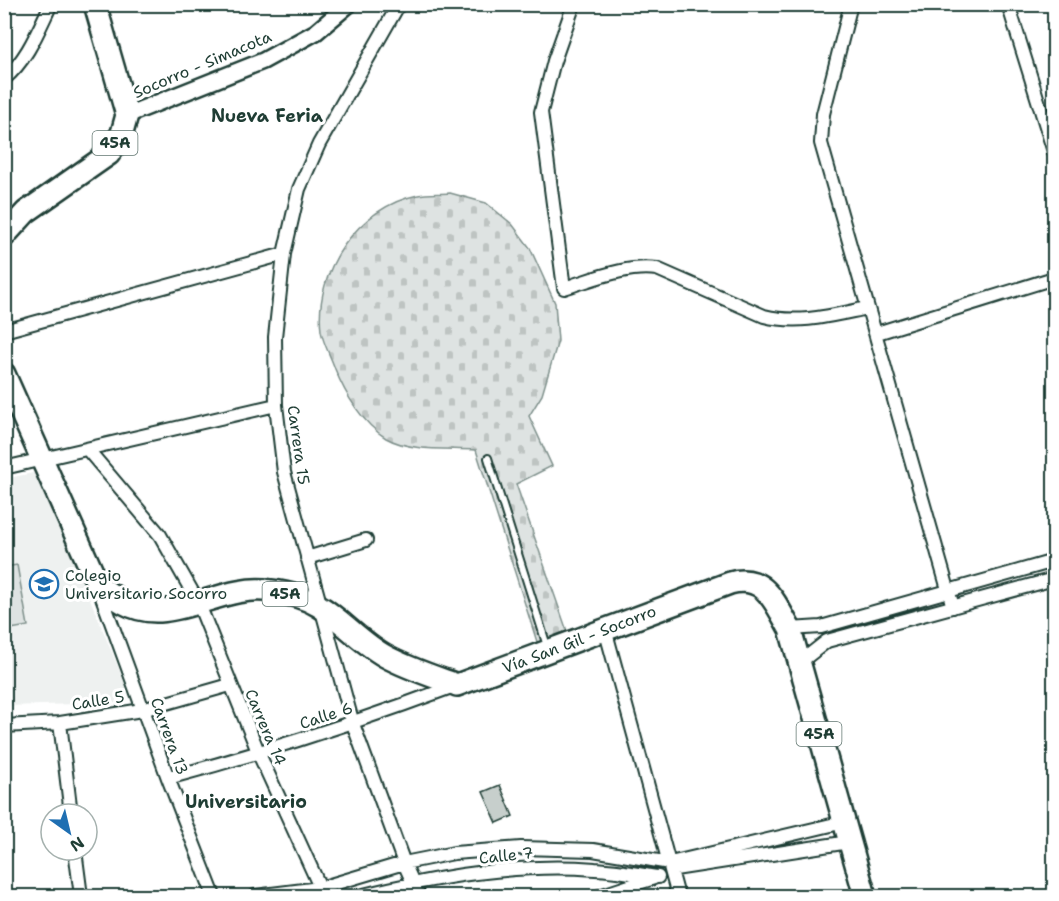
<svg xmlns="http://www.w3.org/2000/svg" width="1059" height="901" viewBox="0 0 1059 901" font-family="'Shantell Sans',sans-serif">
<defs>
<pattern id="cemetery-stones" width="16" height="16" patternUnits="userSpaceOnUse" patternTransform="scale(1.5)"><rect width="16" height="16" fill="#dee3e2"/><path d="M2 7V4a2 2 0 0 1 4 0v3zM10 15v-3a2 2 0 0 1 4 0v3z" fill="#bec4c2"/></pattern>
</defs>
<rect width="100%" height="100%" fill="#fff"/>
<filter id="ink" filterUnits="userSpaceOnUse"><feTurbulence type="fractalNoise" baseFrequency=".0167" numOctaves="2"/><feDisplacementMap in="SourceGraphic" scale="12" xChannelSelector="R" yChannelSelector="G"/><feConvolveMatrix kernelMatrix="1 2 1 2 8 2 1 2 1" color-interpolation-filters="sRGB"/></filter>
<g filter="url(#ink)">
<path fill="#eef1f0" d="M 38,472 L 127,689 L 116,703 L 5,706 L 4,479 Z"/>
<path fill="url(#cemetery-stones)" stroke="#7e908b" stroke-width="1.5" d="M 450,193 L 486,203 L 512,224 L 530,248 L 555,303 L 558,341 L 542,395 L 529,416 L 552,466 L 516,484 L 567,631 L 538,645 L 476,450 C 448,448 411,452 386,438 C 363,424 345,394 335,369 C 331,357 323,343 321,331 C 314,271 358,207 418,195 C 428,193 439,194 450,193 Z"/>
<path fill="#dee3e2" stroke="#7e908b" stroke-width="1.5" d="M 17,565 L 28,626 L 5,630 L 5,567 Z"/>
<path fill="#c7cfcc" stroke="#1f3d34" stroke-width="1.5" d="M 500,785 L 513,816 L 497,823 L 483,792 Z"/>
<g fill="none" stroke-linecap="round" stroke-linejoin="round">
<g stroke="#1f3d34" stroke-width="10">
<path id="service" d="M 488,458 L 547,646"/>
</g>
<g stroke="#1f3d34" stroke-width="16">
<path id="minor" d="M 399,4 L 319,144 L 299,189 L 284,254 L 275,337 L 276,405 L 284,472 L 353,724 L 404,863 L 419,896
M 574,4 L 554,61 L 541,112 L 564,288 C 594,279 626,265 657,269 L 764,316 C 800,325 833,315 868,308
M 851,4 L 823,114 L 821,143 L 953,607
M 1008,4 L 1054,152
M 4,79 C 27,60 38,31 51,4
M 4,331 L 284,254
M 877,333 L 1054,278
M 88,450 L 160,535 L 198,602 L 259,754 L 324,896
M 4,468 L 276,405
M 307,558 L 366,540
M 99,589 L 168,778 L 214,896
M 605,629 L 678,896
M 790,629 L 821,627 L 1054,561
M 799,663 L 827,641 L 1054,579
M 60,723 L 71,814
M 4,726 L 60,723 L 142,710 L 230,685
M 168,778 C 266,752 361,721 457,685
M 75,850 L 81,896
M 675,869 L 849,842
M 255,896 L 320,888 L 404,863 L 454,853 L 521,848 L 593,850 L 670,863 L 844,822
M 359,896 C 435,877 516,863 595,869 C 616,870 637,874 658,877
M 599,896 L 654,878"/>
</g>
<g stroke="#1f3d34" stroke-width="20">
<path id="tertiary" d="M 127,115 L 263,61 L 316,32 L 349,4"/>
</g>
<g stroke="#1f3d34" stroke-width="26">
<path id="trunk" d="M 4,236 L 26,212 L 109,154 L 122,133 L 127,115 L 95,4
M 4,374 L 98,585 C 106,591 115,598 124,603 C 171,629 222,582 271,591 C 288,593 305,597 319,606 C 341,619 360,642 385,656 C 407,668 432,676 457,685 L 730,583 C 765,573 775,603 790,629 L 865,896"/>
</g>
<use href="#service" stroke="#fff" stroke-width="6"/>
<use href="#minor" stroke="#fff" stroke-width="12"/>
<use href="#tertiary" stroke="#fff" stroke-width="15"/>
<use href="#trunk" stroke="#fff" stroke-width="21"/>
</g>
</g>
<defs>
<g id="school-ring" transform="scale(1.5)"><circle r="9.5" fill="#fff" stroke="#1f6fb2" stroke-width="1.5"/><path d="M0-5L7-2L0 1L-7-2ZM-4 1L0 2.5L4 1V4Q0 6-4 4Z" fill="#1f6fb2"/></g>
</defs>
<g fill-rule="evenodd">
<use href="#school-ring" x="44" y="584"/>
</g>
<g text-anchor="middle" stroke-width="6" stroke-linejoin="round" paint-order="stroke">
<g fill="#fff" stroke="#627771" stroke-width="1.5">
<rect x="92.5" y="131" width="45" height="24" rx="4.5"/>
<rect x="262.5" y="582" width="45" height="24" rx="4.5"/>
<rect x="796.5" y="722" width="45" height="24" rx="4.5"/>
</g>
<g font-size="15" font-weight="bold" fill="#1f3d34">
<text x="115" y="148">45A</text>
<text x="285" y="599">45A</text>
<text x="819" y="739">45A</text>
</g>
<g font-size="16" fill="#1f3d34" stroke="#fff">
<text transform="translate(202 64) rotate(-23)" y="6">Socorro - Simacota</text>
<text transform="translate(299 445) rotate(82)" y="6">Carrera 15</text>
<text transform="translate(579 639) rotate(-21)" y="6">Vía San Gil - Socorro</text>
<text transform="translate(98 700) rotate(-9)" y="6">Calle 5</text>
<text transform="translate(326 715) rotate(-18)" y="6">Calle 6</text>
<text transform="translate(266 727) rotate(67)" y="6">Carrera 14</text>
<text transform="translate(170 736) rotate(70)" y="6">Carrera 13</text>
<text transform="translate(506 855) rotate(-6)" y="6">Calle 7</text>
</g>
<g font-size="16" fill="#1f3d34" stroke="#fff" text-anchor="start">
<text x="65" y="581">Colegio<tspan x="65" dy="18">Universitario Socorro</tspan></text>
</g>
<g font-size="18" font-weight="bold" fill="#1f3d34" stroke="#fff">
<text x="267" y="122">Nueva Feria</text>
<text x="246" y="808">Universitario</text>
</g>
</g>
<rect width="1059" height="901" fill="none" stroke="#fff" stroke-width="24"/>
<rect x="12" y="12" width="1035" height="877" fill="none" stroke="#1f3d34" stroke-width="2" filter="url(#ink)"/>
<g transform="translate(69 832) rotate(146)"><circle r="28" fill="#ffffff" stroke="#a5b1ae" stroke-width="1.5"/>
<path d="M0-4.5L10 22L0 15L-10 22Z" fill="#1f6fb2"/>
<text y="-9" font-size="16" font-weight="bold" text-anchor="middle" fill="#1f3d34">N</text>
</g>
</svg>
